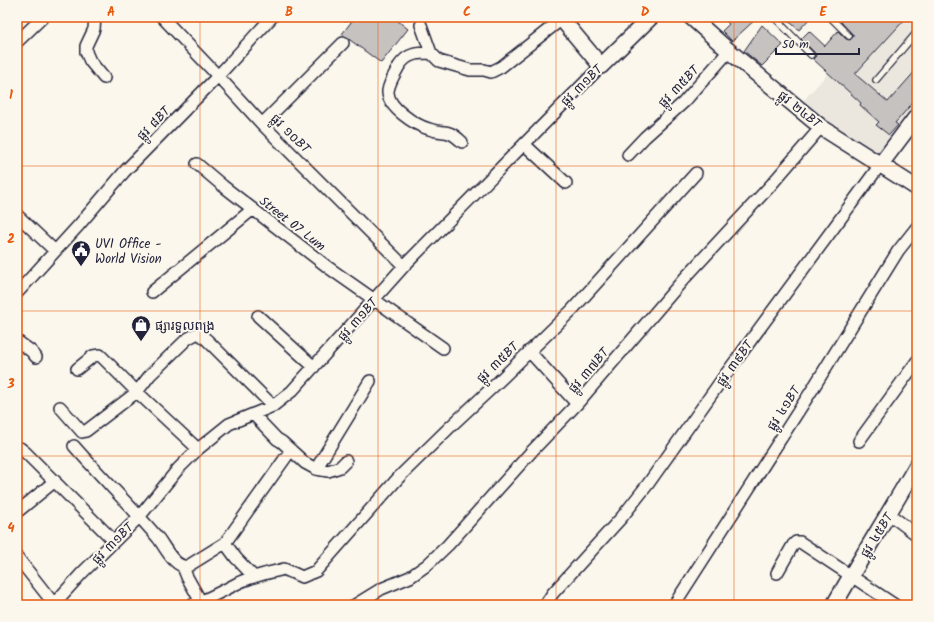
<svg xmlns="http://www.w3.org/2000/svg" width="934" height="622" viewBox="0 0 934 622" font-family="Kalam,'Noto Sans Khmer',sans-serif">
<rect width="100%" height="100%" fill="#fbf7ec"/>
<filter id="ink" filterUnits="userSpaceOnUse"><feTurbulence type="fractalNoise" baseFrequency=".025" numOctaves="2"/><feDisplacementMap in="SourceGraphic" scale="8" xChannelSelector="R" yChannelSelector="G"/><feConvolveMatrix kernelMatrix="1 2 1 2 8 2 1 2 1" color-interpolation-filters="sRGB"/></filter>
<g filter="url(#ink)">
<path fill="#ebe7df" d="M 879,17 L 917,17 L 917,106 L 879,156 L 827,122 L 802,102 Z"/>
<path fill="#c6c2c0" stroke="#22223b" d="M 355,17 L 393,17 L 408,29 L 381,63 L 342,34 Z
M 722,17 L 758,17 L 732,41 L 722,31 L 729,24 Z
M 784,17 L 811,17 L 799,30 Z
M 846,17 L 907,17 L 855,74 L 888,102 L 917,69 L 917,98 L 895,123 L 898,125 L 889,135 L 876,125 L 879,122 L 860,105 L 861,103 L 813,59 L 816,56 L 814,52 L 801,39 L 809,31 L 825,46 L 838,31 L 846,39 L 850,40 L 853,37 L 853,35 L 841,22 Z
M 762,25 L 783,45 L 762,66 L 744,51 Z"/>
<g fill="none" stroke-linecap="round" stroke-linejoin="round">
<g stroke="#22223b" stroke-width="8">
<path id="lane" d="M 343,17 L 346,18 L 349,17
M 774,17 L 811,55
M 830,17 L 849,36
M 876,80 L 917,32"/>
</g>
<g stroke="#22223b" stroke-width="14">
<path id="street" d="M 95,17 L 94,29 L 86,46 L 86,52 L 90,61 L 104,78
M 162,17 L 218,76 L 262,124 L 404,266
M 421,25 L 431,53 L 439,61 L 470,70 L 484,70 L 491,72 L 501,67 L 562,19
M 17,42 L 43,17
M 431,53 C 418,53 407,53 399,66 C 395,73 389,83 388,91 C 387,107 415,125 429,129 C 445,135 446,127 462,142
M 262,124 L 343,43
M 524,144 L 566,183
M 628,155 L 645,137 L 684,102 L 729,51
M 197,164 L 223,186 L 329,268 L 443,348
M 17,215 L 55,251
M 152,292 L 253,209
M 17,293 L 79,225 L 125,171 L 218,76 L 272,17
M 258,316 L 314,367
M 17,341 L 31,351 L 36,357
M 529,351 L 577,404
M 77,369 L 93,356 L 100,355 L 137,392 L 198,449
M 60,407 L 82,432 L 86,431 L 137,392 L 150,375 L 187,339 L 196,334 L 200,334 L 207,340 L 273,406
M 254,415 L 277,439 L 282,442 L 305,463 L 316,469 L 328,471 L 340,467 L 346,461
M 859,441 L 917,361
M 74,446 C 101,477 131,506 158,538 C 165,547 175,569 188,566 L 225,543 L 291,450
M 17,449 L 20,448 L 25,452 L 114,541
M 316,469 L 370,381
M 17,512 L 55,481
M 889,514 L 917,535
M 225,543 L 236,558 L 254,577
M 17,557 L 54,604
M 183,567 L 187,577 L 201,602
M 777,573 L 793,545 L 796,542 L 800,542 L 895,605
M 53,605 L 82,573 L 140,516 L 178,469 L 198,449 L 229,424 L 273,406 L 292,391 L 404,266 L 601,66
M 192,605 C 208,599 223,591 238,583 C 252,576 269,573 284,569 L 302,577 L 316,571 L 400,476 L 451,426 L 495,385 L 572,310 L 696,173
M 355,605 L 381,589 L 410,577 L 427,565 L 448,545 L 532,451 L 577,404 L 683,280 L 771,185 L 821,127
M 545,605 L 553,593 L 622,517 L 648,484 L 723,378 L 880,165
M 674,605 L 812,390 L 898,251 L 917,227"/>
</g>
<g stroke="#22223b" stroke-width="18">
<path id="secondary" d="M 560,17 L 601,66 L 651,17
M 691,17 L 729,51 L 821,127 L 917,188
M 880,165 L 917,116
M 834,605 C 861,558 890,512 917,465"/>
</g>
<use href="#lane" stroke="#fbf7ec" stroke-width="5.5"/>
<use href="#street" stroke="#fbf7ec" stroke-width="11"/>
<use href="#secondary" stroke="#fbf7ec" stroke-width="15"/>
</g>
</g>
<path fill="none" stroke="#e8590c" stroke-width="1" stroke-opacity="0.55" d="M 200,17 L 200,605M 378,17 L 378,605M 556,17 L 556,605M 734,17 L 734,605M 17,166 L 917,166M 17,311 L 917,311M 17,456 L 917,456"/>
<defs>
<g id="civic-pin" transform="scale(1)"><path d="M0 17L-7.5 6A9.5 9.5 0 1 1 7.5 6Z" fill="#22223b" stroke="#fbf7ec"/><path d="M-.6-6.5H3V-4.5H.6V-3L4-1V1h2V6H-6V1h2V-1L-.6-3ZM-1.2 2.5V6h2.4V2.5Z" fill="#fff"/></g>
<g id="shop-pin" transform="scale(1)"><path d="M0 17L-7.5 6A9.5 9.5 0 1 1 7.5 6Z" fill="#22223b" stroke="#fbf7ec"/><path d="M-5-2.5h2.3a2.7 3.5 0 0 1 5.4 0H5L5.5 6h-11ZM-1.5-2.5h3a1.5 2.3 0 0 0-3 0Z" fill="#fff"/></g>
</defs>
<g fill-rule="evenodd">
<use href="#civic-pin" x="81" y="250"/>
<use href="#shop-pin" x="141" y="325"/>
</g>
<g text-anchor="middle" stroke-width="4" stroke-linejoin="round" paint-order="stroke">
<g font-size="13" fill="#22223b" stroke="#fbf7ec">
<text transform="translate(581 85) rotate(-45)" y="5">ផ្លូវ ៣១BT</text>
<text transform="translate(678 86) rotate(-46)" y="5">ផ្លូវ ៣៥BT</text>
<text transform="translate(800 109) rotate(39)" y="5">ផ្លូវ ២៤BT</text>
<text transform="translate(153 123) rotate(-46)" y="5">ផ្លូវ ៨BT</text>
<text transform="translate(291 133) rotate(45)" y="5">ផ្លូវ ១០BT</text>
<text transform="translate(293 223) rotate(38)" y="5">Street 07 Lum</text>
<text transform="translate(357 319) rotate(-48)" y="5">ផ្លូវ ៣១BT</text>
<text transform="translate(497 362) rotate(-44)" y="5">ផ្លូវ ៣៥BT</text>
<text transform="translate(734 363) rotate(-54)" y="5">ផ្លូវ ៣៩BT</text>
<text transform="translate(588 370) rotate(-49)" y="5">ផ្លូវ ៣៧BT</text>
<text transform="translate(783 408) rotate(-57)" y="5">ផ្លូវ ៤១BT</text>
<text transform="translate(876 535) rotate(-58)" y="5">ផ្លូវ ៤៥BT</text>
<text transform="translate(112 543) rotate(-45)" y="5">ផ្លូវ ៣១BT</text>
</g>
<g font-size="13" fill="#22223b" stroke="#fbf7ec" text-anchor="start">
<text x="95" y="248">UVI Office -<tspan x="95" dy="15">World Vision</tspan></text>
<text x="155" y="330">ផ្សារទួលពង្រ</text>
</g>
</g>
<rect width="934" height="622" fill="none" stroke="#fbf7ec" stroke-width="44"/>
<path d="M776 48v6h83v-6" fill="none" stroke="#22223b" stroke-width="2"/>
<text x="782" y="48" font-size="12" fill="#22223b" stroke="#fbf7ec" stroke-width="3" paint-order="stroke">50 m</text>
<rect x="22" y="22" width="890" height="578" fill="none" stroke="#e8590c" stroke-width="1.5"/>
<g font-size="13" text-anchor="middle" font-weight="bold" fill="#e8590c">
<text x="111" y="16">A</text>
<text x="289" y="16">B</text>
<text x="467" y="16">C</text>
<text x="645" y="16">D</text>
<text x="823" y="16">E</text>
<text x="11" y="99">1</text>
<text x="11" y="243">2</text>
<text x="11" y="388">3</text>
<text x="11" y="532">4</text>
</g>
</svg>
